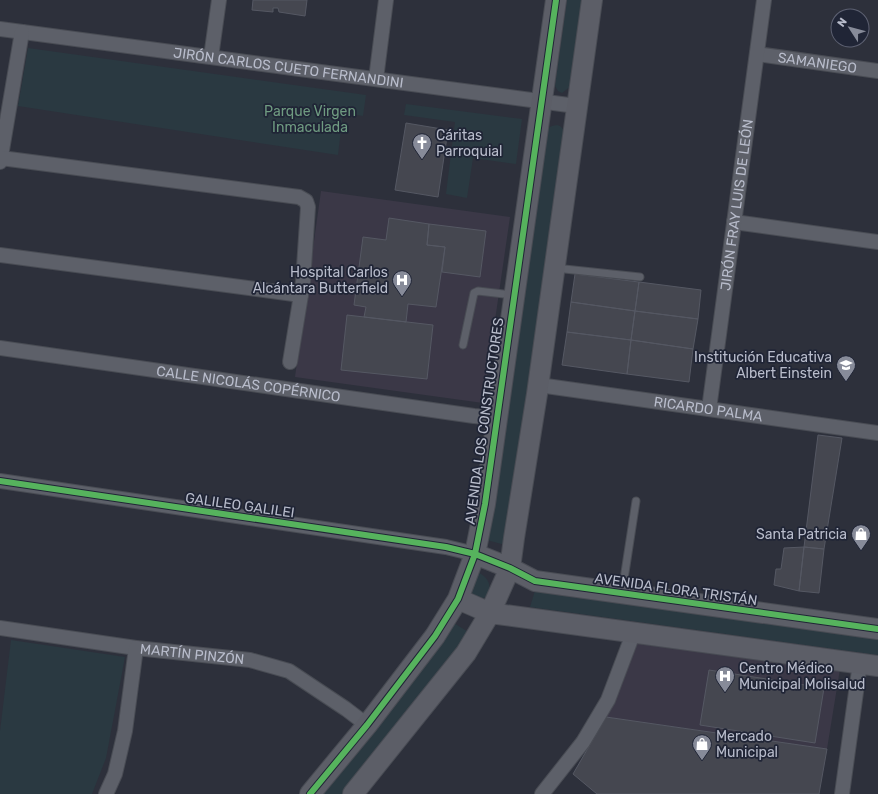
<svg xmlns="http://www.w3.org/2000/svg" width="878" height="794" viewBox="0 0 878 794" font-family="Rubik,sans-serif">
<rect width="100%" height="100%" fill="#2d303b"/>
<path fill="#3b3847" d="M 321,191 L 510,217 L 483,403 L 295,377 Z
M 636,639 L 840,669 L 827,749 L 606,717 Z"/>
<path fill="#2a3941" d="M 567,0 L 583,0 L 571,86 L 562,93 L 558,91 L 555,86 Z
M 28,48 L 366,95 L 363,116 L 343,113 L 338,155 L 18,106 Z
M 406,104 L 522,119 L 516,164 L 473,158 L 467,198 L 446,194 L 455,122 L 404,115 Z
M 557,125 L 560,126 L 565,131 L 505,545 L 487,540 L 548,128 L 552,126 Z
M 476,572 C 489,575 496,592 482,599 C 479,600 475,600 472,600 L 462,582 Z
M 537,584 L 878,632 L 878,655 L 530,607 Z
M 452,622 L 470,633 L 347,794 L 324,794 Z
M 11,640 L 125,657 L 106,758 L 92,794 L 0,794 L 0,731 Z"/>
<path fill="#454750" stroke="#555863" d="M 253,0 L 307,0 L 305,16 L 279,12 L 278,8 L 273,8 L 273,12 L 252,10 Z
M 406,123 L 448,130 L 438,197 L 395,190 Z
M 389,218 L 429,224 L 427,245 L 445,247 L 436,307 L 408,304 L 406,322 L 364,317 L 366,307 L 354,305 L 363,237 L 386,240 Z
M 429,224 L 486,231 L 480,277 L 442,272 L 445,247 L 427,245 Z
M 575,274 L 639,282 L 635,311 L 571,302 Z
M 639,282 L 701,290 L 698,319 L 635,311 Z
M 571,302 L 635,311 L 631,340 L 567,332 Z
M 635,311 L 698,319 L 693,349 L 631,340 Z
M 347,315 L 433,325 L 427,379 L 341,370 Z
M 567,332 L 631,340 L 627,374 L 562,365 Z
M 631,340 L 693,349 L 689,382 L 627,374 Z
M 818,435 L 842,438 L 824,549 L 804,547 Z
M 804,547 L 824,549 L 819,593 L 799,591 Z
M 804,547 L 799,591 L 774,585 L 776,569 L 781,569 L 784,548 Z
M 709,670 L 824,688 L 815,743 L 700,725 Z
M 606,717 L 827,749 L 819,794 L 597,794 L 573,774 Z"/>
<g fill="none" stroke-linecap="round" stroke-linejoin="round">
<g stroke="#494c54" stroke-width="9">
<path id="lane" d="M 555,268 L 640,277
M 463,345 L 474,293 L 478,291 L 512,295
M 622,592 L 636,501"/>
</g>
<g stroke="#494c54" stroke-width="16">
<g id="street">
<path id="s1" d="M 0,29 L 576,106"/>
<path id="s2" d="M 757,54 L 878,71"/>
<path d="M 211,57 L 219,0"/>
<path d="M 376,79 L 386,0"/>
<path d="M 0,162 L 22,32"/>
<path d="M 734,222 L 878,242"/>
<path d="M 0,255 L 301,295 L 303,282 L 308,207 L 306,201 L 299,197 L 1,158"/>
<path id="s3" d="M 0,348 L 474,416 L 497,418"/>
<path d="M 290,362 L 301,295"/>
<path id="s4" d="M 539,385 L 878,433"/>
<path id="s5" d="M 709,409 L 764,0"/>
<path d="M 0,481 L 446,547 L 475,554"/>
<path id="s6" d="M 0,628 L 136,648 L 250,660 L 289,671 L 346,709 L 367,725"/>
<path d="M 106,794 L 115,774 L 125,731 L 136,648"/>
<path d="M 542,794 L 583,742 L 608,700 L 633,634"/>
<path d="M 842,794 L 860,663"/>
</g>
</g>
<g stroke="#494c54" stroke-width="22">
<path id="secondary" d="M 475,554 L 510,568 L 535,581 L 878,629
M 458,599 L 490,613 L 878,666
M 310,794 L 367,725 L 435,636 L 458,599 L 475,554 L 485,504 L 556,0
M 353,794 L 466,653 L 490,613 L 510,568 L 514,538 L 537,394 L 592,0"/>
</g>
<use href="#lane" stroke="#5d6069" stroke-width="7"/>
<use href="#street" stroke="#5d6069" stroke-width="14"/>
<use href="#secondary" stroke="#5c5e67" stroke-width="20"/>
<g stroke="#202536" stroke-width="8">
<path id="cycleway" d="M 0,481 L 446,547 L 475,554 L 510,568 L 535,581 L 878,629
M 310,794 L 367,725 L 435,636 L 458,599 L 475,554 L 485,504 L 556,0"/>
</g>
<use href="#cycleway" stroke="#56b35d" stroke-width="6"/>
</g>
<defs>
<g id="church-pin" transform="scale(1)"><path d="M0 17L-7.5 6A9.5 9.5 0 1 1 7.5 6Z" fill="#878b99" stroke="#202536"/><path d="M-1.2-6h2.4v3.5h3.3v2.4h-3.3V6h-2.4V-.1h-3.3v-2.4h3.3Z" fill="#fff"/></g>
<g id="hospital-pin" transform="scale(1)"><path d="M0 17L-7.5 6A9.5 9.5 0 1 1 7.5 6Z" fill="#878b99" stroke="#202536"/><path d="M-5-5h3v3.5h4V-5h3V5h-3V1.5h-4V5h-3Z" fill="#fff"/></g>
<g id="school-pin" transform="scale(1)"><path d="M0 17L-7.5 6A9.5 9.5 0 1 1 7.5 6Z" fill="#878b99" stroke="#202536"/><path d="M0-5L7-2L0 1L-7-2ZM-4 1L0 2.5L4 1V4Q0 6-4 4Z" fill="#fff"/></g>
<g id="shop-pin" transform="scale(1)"><path d="M0 17L-7.5 6A9.5 9.5 0 1 1 7.5 6Z" fill="#878b99" stroke="#202536"/><path d="M-5-2.5h2.3a2.7 3.5 0 0 1 5.4 0H5L5.5 6h-11ZM-1.5-2.5h3a1.5 2.3 0 0 0-3 0Z" fill="#fff"/></g>
</defs>
<g fill-rule="evenodd">
<use href="#church-pin" x="422" y="143"/>
<use href="#hospital-pin" x="402" y="280"/>
<use href="#school-pin" x="846" y="365"/>
<use href="#shop-pin" x="861" y="534"/>
<use href="#hospital-pin" x="725" y="676"/>
<use href="#shop-pin" x="702" y="744"/>
</g>
<g text-anchor="middle" stroke-width="3.5" stroke-linejoin="round" paint-order="stroke">
<g font-size="14" fill="#b8bccb" stroke="#202536">
<text dy="5" stroke="none"><textPath href="#s2" startOffset="61">SAMANIEGO</textPath></text>
<text dy="5" stroke="none"><textPath href="#s1" startOffset="291">JIRÓN CARLOS CUETO FERNANDINI</textPath></text>
<text dy="5" stroke="none"><textPath href="#s5" startOffset="206">JIRÓN FRAY LUIS DE LEÓN</textPath></text>
<text dy="5" stroke="none"><textPath href="#s3" startOffset="251">CALLE NICOLÁS COPÉRNICO</textPath></text>
<text dy="5" stroke="none"><textPath href="#s4" startOffset="171">RICARDO PALMA</textPath></text>
<text transform="translate(484 421) rotate(-82)" y="5">AVENIDA LOS CONSTRUCTORES</text>
<text transform="translate(240 505) rotate(8)" y="5">GALILEO GALILEI</text>
<text transform="translate(676 589) rotate(8)" y="5">AVENIDA FLORA TRISTÁN</text>
<text dy="5" stroke="none"><textPath href="#s6" startOffset="194">MARTÍN PINZÓN</textPath></text>
</g>
<g font-size="14" fill="#6f9b81" stroke="#202536">
<text x="310" y="116">Parque Virgen<tspan x="310" dy="16">Inmaculada</tspan></text>
</g>
<g font-size="14" fill="#b8bccb" stroke="#202536" text-anchor="start">
<text x="436" y="140">Cáritas<tspan x="436" dy="16">Parroquial</tspan></text>
<text x="388" y="277" text-anchor="end">Hospital Carlos<tspan x="388" dy="16">Alcántara Butterfield</tspan></text>
<text x="832" y="362" text-anchor="end">Institución Educativa<tspan x="832" dy="16">Albert Einstein</tspan></text>
<text x="847" y="539" text-anchor="end">Santa Patricia</text>
<text x="739" y="673">Centro Médico<tspan x="739" dy="16">Municipal Molisalud</tspan></text>
<text x="716" y="741">Mercado<tspan x="716" dy="16">Municipal</tspan></text>
</g>
</g>
<g transform="translate(850 28) rotate(306)"><circle r="19" fill="#202536" stroke="#5d6172"/>
<path d="M0-3L7 15L0 10L-7 15Z" fill="#878b99"/>
<text y="-6" font-size="11" font-weight="bold" text-anchor="middle" fill="#b8bccb">N</text>
</g>
</svg>
